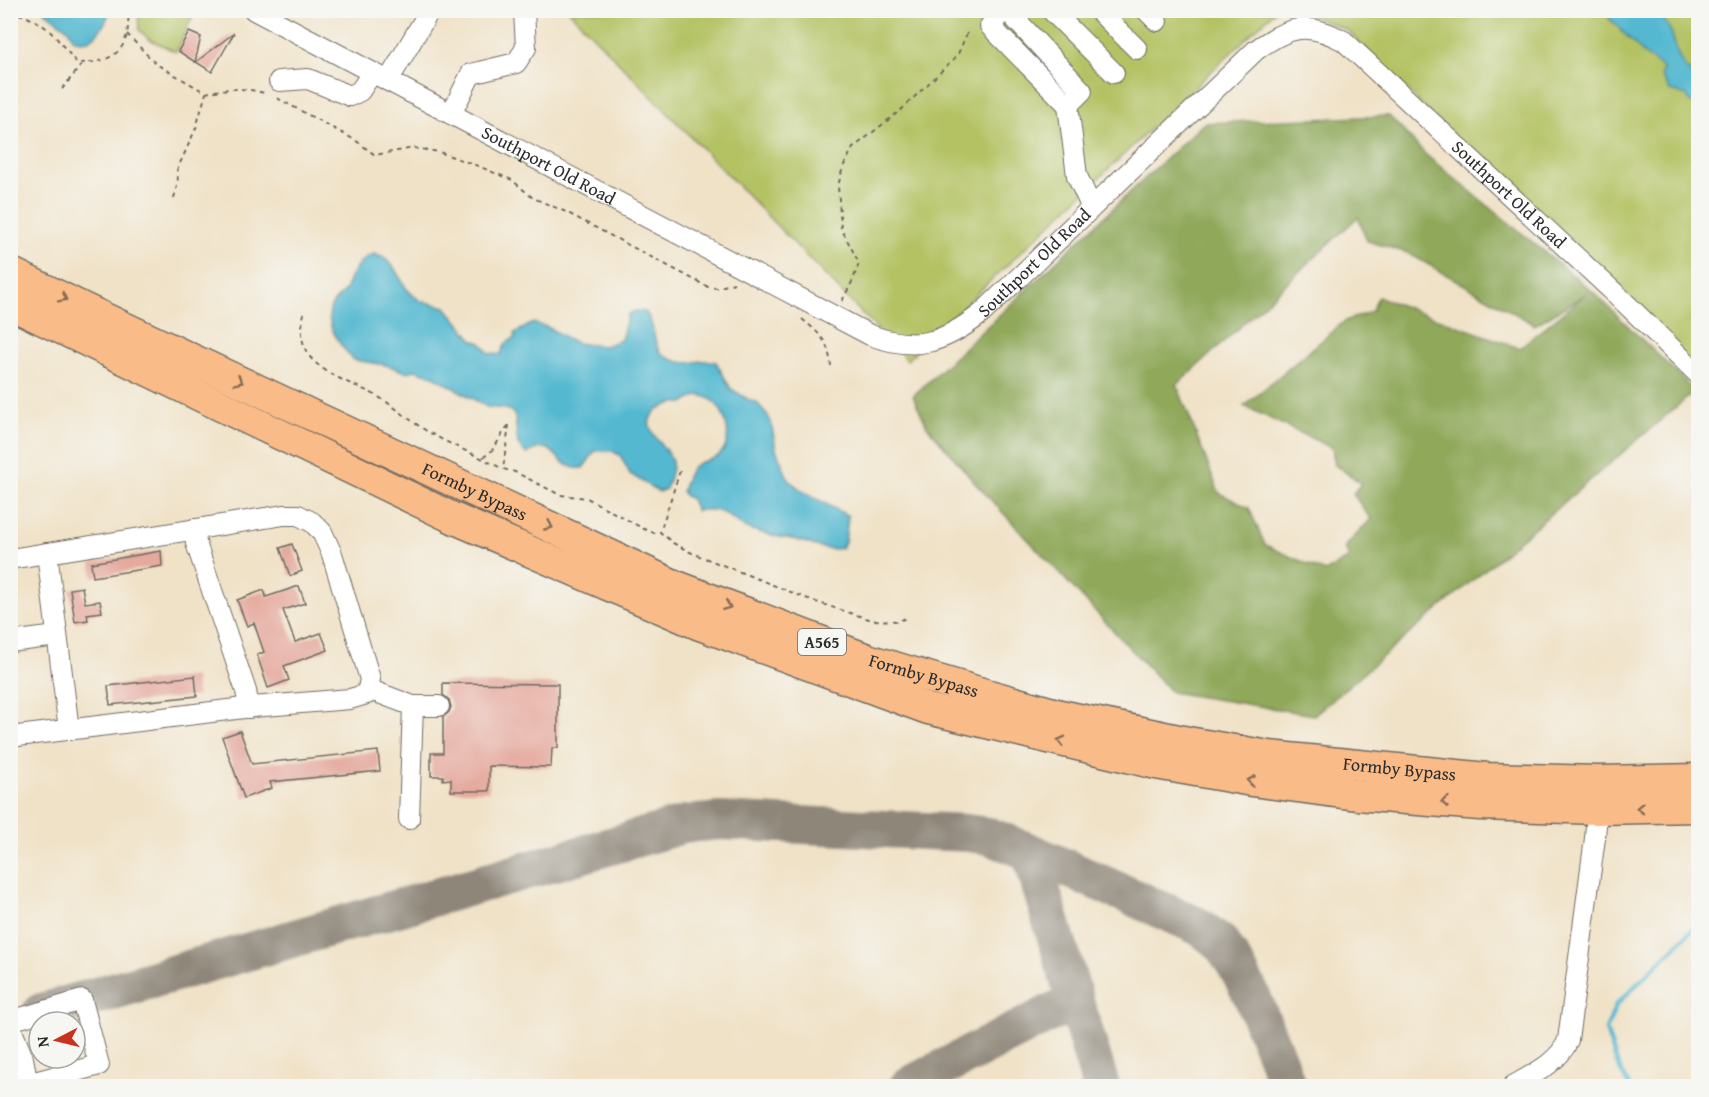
<svg xmlns="http://www.w3.org/2000/svg" width="1709" height="1097" viewBox="0 0 1709 1097" font-family="'Gentium Book Plus',serif">
<rect width="100%" height="100%" fill="#f6f6f2"/>
<filter id="ink" filterUnits="userSpaceOnUse"><feTurbulence type="fractalNoise" baseFrequency=".0167" numOctaves="2"/><feDisplacementMap in="SourceGraphic" scale="12" xChannelSelector="R" yChannelSelector="G"/><feConvolveMatrix kernelMatrix="1 2 1 2 8 2 1 2 1" color-interpolation-filters="sRGB"/></filter>
<filter id="wash" filterUnits="userSpaceOnUse"><feTurbulence type="fractalNoise" baseFrequency=".008" numOctaves="4" result="noise"/><feDisplacementMap in="SourceGraphic" scale="24" xChannelSelector="R" yChannelSelector="G"/><feGaussianBlur stdDeviation="1.35" result="paint"/><feColorMatrix in="noise" values="0 0 0 0 0 0 0 0 0 0 0 0 0 0 0 0 0 1.4 0 .05"/><feComposite in="paint" operator="in"/></filter>
<g filter="url(#wash)">
<rect width="100%" height="100%" fill="#f0e2c7"/>
<path fill="#b4c264" stroke="#707648" stroke-width="1.5" d="M 138,11 L 138,10 L 195,11 L 176,52 L 149,39 L 139,30 Z
M 569,11 L 1275,11 L 907,360 Z
M 1299,11 L 1698,11 L 1698,384 L 1347,30 Z"/>
<path fill="#8fa85a" stroke="#5d6a42" stroke-width="1.5" fill-rule="evenodd" d="M 1389,116 L 1426,155 L 1591,290 L 1695,391 L 1314,715 L 1171,692 L 976,484 L 927,426 L 913,396 L 1204,123 ZM 1358,217 L 1367,241 L 1408,253 L 1535,325 L 1586,294 L 1519,348 L 1378,297 L 1371,312 L 1345,321 L 1244,406 L 1332,448 L 1335,465 L 1361,483 L 1353,494 L 1371,519 L 1345,547 L 1349,558 L 1325,572 L 1265,545 L 1249,508 L 1219,493 L 1177,385 Z"/>
<path fill="#52b8d0" stroke="#3e727e" stroke-width="1.5" d="M 44,11 L 109,10 L 109,11 C 108,21 96,40 84,41 C 81,41 77,40 74,40 L 68,29 Z
M 1592,11 C 1609,10 1629,7 1645,11 C 1687,21 1663,60 1698,77 L 1698,106 L 1690,102 L 1686,95 L 1670,91 L 1661,75 L 1663,68 L 1646,56 L 1607,16 L 1598,14 Z
M 374,254 L 384,258 L 393,266 L 406,288 L 414,296 L 421,301 L 446,307 L 473,340 L 481,343 L 489,353 L 500,355 L 506,343 L 515,338 L 515,333 L 533,323 L 547,327 L 576,343 L 604,346 L 621,340 L 628,314 C 657,299 650,339 660,352 C 663,356 667,357 671,359 C 692,368 697,357 716,362 L 731,389 L 751,401 L 756,402 L 767,414 L 771,422 L 776,449 L 786,474 L 791,482 L 804,492 L 848,516 L 845,542 L 841,548 C 823,552 809,542 792,539 C 776,537 761,533 746,528 C 739,526 734,519 727,515 C 718,509 705,509 696,511 L 691,499 L 685,496 L 682,491 C 685,484 687,471 694,466 C 701,460 712,461 719,455 C 735,441 726,412 712,400 C 709,398 703,396 699,395 L 683,403 C 676,402 668,404 661,408 C 631,424 669,446 672,462 C 673,471 669,481 666,489 L 659,492 L 630,474 L 620,455 L 612,451 L 595,451 L 583,468 C 558,471 557,446 541,448 C 536,448 531,452 527,454 L 518,445 L 515,417 L 513,413 L 507,409 L 487,407 L 434,376 L 415,370 L 406,372 L 386,365 L 354,360 C 341,347 320,321 334,302 C 338,297 343,295 346,288 C 352,272 358,259 374,254 Z"/>
<g fill="none" stroke-linecap="round" stroke-linejoin="round">
<path stroke="#52b8d0" stroke-width="4.5" d="M 1629,1086 L 1617,1063 L 1606,1030 L 1616,1005 L 1698,924"/>
<path stroke="#8e8679" stroke-width="38" d="M 1030,852 L 1101,1086
M 41,1012 L 686,824 L 721,821 L 967,833 L 989,836 L 1030,852 L 1198,926 L 1221,943 L 1236,966 L 1252,996 L 1288,1086
M 908,1086 L 1074,1001"/>
</g>
<g id="blocks">
<path fill="#e5a99d" d="M 189,32 L 201,37 L 195,62 L 178,51 Z
M 234,33 L 212,72 L 196,62 Z
M 292,544 L 302,571 L 290,576 L 280,548 Z
M 161,551 L 162,566 L 93,577 L 91,563 Z
M 299,586 L 305,603 L 283,610 L 295,642 L 321,633 L 328,650 L 284,666 L 289,680 L 268,688 L 257,655 L 264,652 L 254,623 L 247,626 L 237,600 L 264,590 L 266,597 Z
M 82,587 L 85,603 L 100,601 L 102,612 L 87,614 L 88,620 L 75,622 L 70,589 Z
M 195,676 L 197,696 L 110,705 L 108,686 Z
M 443,683 L 558,684 L 558,748 L 552,748 L 551,767 L 489,766 L 489,791 L 451,791 L 451,779 L 443,780 L 443,776 L 431,776 L 431,753 L 443,753 L 443,717 L 449,712 L 451,707 L 449,700 L 443,695 Z
M 240,731 L 252,764 L 378,751 L 380,771 L 270,782 L 272,788 L 244,798 L 222,737 Z"/>
</g>
</g>
<g filter="url(#ink)">
<use href="#blocks" fill-opacity="0" stroke="#706b62" stroke-width="1.5"/>
<g fill="none" stroke-linecap="round" stroke-linejoin="round">
<g stroke="#706b62" stroke-width="22">
<g id="minor">
<path id="s1" d="M 254,10 L 870,335 C 916,352 944,343 982,313 L 1256,50 C 1289,26 1308,21 1344,41 L 1618,296 L 1698,374"/>
<path d="M 1004,10 L 990,26 L 1068,105 L 1077,176 L 1091,206"/>
<path d="M 1007,10 L 1082,91 L 1068,105"/>
<path d="M 1051,10 L 1114,73"/>
<path d="M 1098,10 L 1137,49"/>
<path d="M 1146,10 L 1157,21"/>
<path d="M 279,81 L 308,79 L 350,96 L 360,91 L 372,73"/>
<path d="M 388,81 L 430,10"/>
<path d="M 451,114 L 471,74 L 516,63 L 526,48 L 524,10"/>
<path d="M 194,529 L 196,543 L 246,691 L 249,708"/>
<path d="M 47,553 L 69,730"/>
<path d="M 10,559 L 284,515 L 298,515 L 312,522 L 322,532 L 332,554 L 370,679 L 367,694 L 350,699 L 252,707 L 10,737"/>
<path d="M 10,642 L 57,636"/>
<path d="M 368,689 L 413,706 L 409,819"/>
<path d="M 413,706 L 439,706"/>
<path d="M 10,1021 L 82,1000 L 99,1065 L 27,1084"/>
<path d="M 10,1026 L 23,1058 L 28,1086"/>
<path d="M 1513,1086 C 1532,1075 1560,1062 1568,1040 L 1595,838 L 1598,799"/>
</g>
</g>
<g stroke="#706b62" stroke-width="33">
<g id="highway">
<path id="s2" d="M 10,272 L 83,308 L 674,585 L 867,659 L 982,693 L 1060,715 L 1188,742 L 1269,756 L 1487,778 L 1599,781 L 1698,779"/>
<path d="M 10,304 L 453,518 L 700,625 L 928,709 L 1156,764 L 1252,781 L 1357,795 L 1480,805 L 1597,809 L 1698,807"/>
</g>
</g>
<path stroke="#706b62" stroke-width="2" stroke-dasharray="4.5 4.5" stroke-linecap="butt" d="M 10,11 C 50,23 52,34 77,63 C 115,63 131,50 128,10
M 127,34 L 156,64 L 206,93 C 226,88 246,87 267,94
M 62,89 L 83,63
M 277,98 L 355,140 L 375,155 L 414,148 L 439,152 L 478,166 L 512,180 L 533,198 L 566,212 L 708,287 L 717,288 L 734,283
M 174,198 L 178,182 L 177,170 L 196,128 L 206,93
M 842,301 L 853,280 L 859,263 L 841,228 L 838,186 L 843,167 L 853,148 L 902,109 L 957,56 L 969,29
M 304,313 C 301,328 300,344 310,357 C 327,377 355,384 377,396 C 396,407 411,422 430,433 C 453,446 479,456 503,469
M 802,319 C 821,335 828,340 831,366
M 509,425 L 503,469 L 515,472 L 560,495 L 587,498 L 644,529 L 654,533 L 660,532
M 483,457 C 496,451 499,436 509,425
M 680,471 L 660,532 L 673,543 L 692,553 L 816,602 L 872,620 L 899,621 L 908,617"/>
<use href="#minor" stroke="#fff" stroke-width="20"/>
<use href="#highway" stroke="#f9bc89" stroke-width="30"/>
</g>
<defs><path id="oneway-chevron" d="M-2-3.5L2.5 0L-2 3.5" fill="none" stroke-width="1.6" stroke-linecap="round" stroke-linejoin="round" transform="scale(1.5)"/></defs>
<g stroke="#886c55">
<use href="#oneway-chevron" transform="translate(63 298) rotate(27)"/>
<use href="#oneway-chevron" transform="translate(239 381) rotate(25)"/>
<use href="#oneway-chevron" transform="translate(549 526) rotate(25)"/>
<use href="#oneway-chevron" transform="translate(727 606) rotate(21)"/>
<use href="#oneway-chevron" transform="translate(1061 741) rotate(-166)"/>
<use href="#oneway-chevron" transform="translate(1251 781) rotate(-171)"/>
<use href="#oneway-chevron" transform="translate(1445 802) rotate(-175)"/>
<use href="#oneway-chevron" transform="translate(1640 808) rotate(179)"/>
</g>
</g>
<g text-anchor="middle" stroke-width="6" stroke-linejoin="round" paint-order="stroke">
<rect fill="#f6f6f2" stroke="#686867" stroke-width="1.5" x="798" y="629" width="48" height="26" rx="4.5"/>
<g font-size="16" font-weight="bold" fill="#2b2b2b">
<text x="822" y="648">A565</text>
</g>
<g font-size="18" fill="#2b2b2b" stroke="#f6f6f2">
<text dy="6" stroke="none"><textPath href="#s1" startOffset="333">Southport Old Road</textPath></text>
<text dy="6" stroke="none"><textPath href="#s1" startOffset="1518">Southport Old Road</textPath></text>
<text dy="6" stroke="none"><textPath href="#s1" startOffset="890">Southport Old Road</textPath></text>
<text dy="6" stroke="none"><textPath href="#s2" startOffset="514">Formby Bypass</textPath></text>
<text dy="6" stroke="none"><textPath href="#s2" startOffset="1000">Formby Bypass</textPath></text>
<text dy="6" stroke="none"><textPath href="#s2" startOffset="1486">Formby Bypass</textPath></text>
</g>
</g>
<rect width="1709" height="1097" fill="none" stroke="#f6f6f2" stroke-width="36"/>
<g transform="translate(57 1040) rotate(263)"><circle r="28" fill="#f6f6f2" stroke="#a5a5a2" stroke-width="1.5"/>
<path d="M0-4.5L10 22L0 15L-10 22Z" fill="#c8321e"/>
<text y="-9" font-size="16" font-weight="bold" text-anchor="middle" fill="#2b2b2b">N</text>
</g>
</svg>
